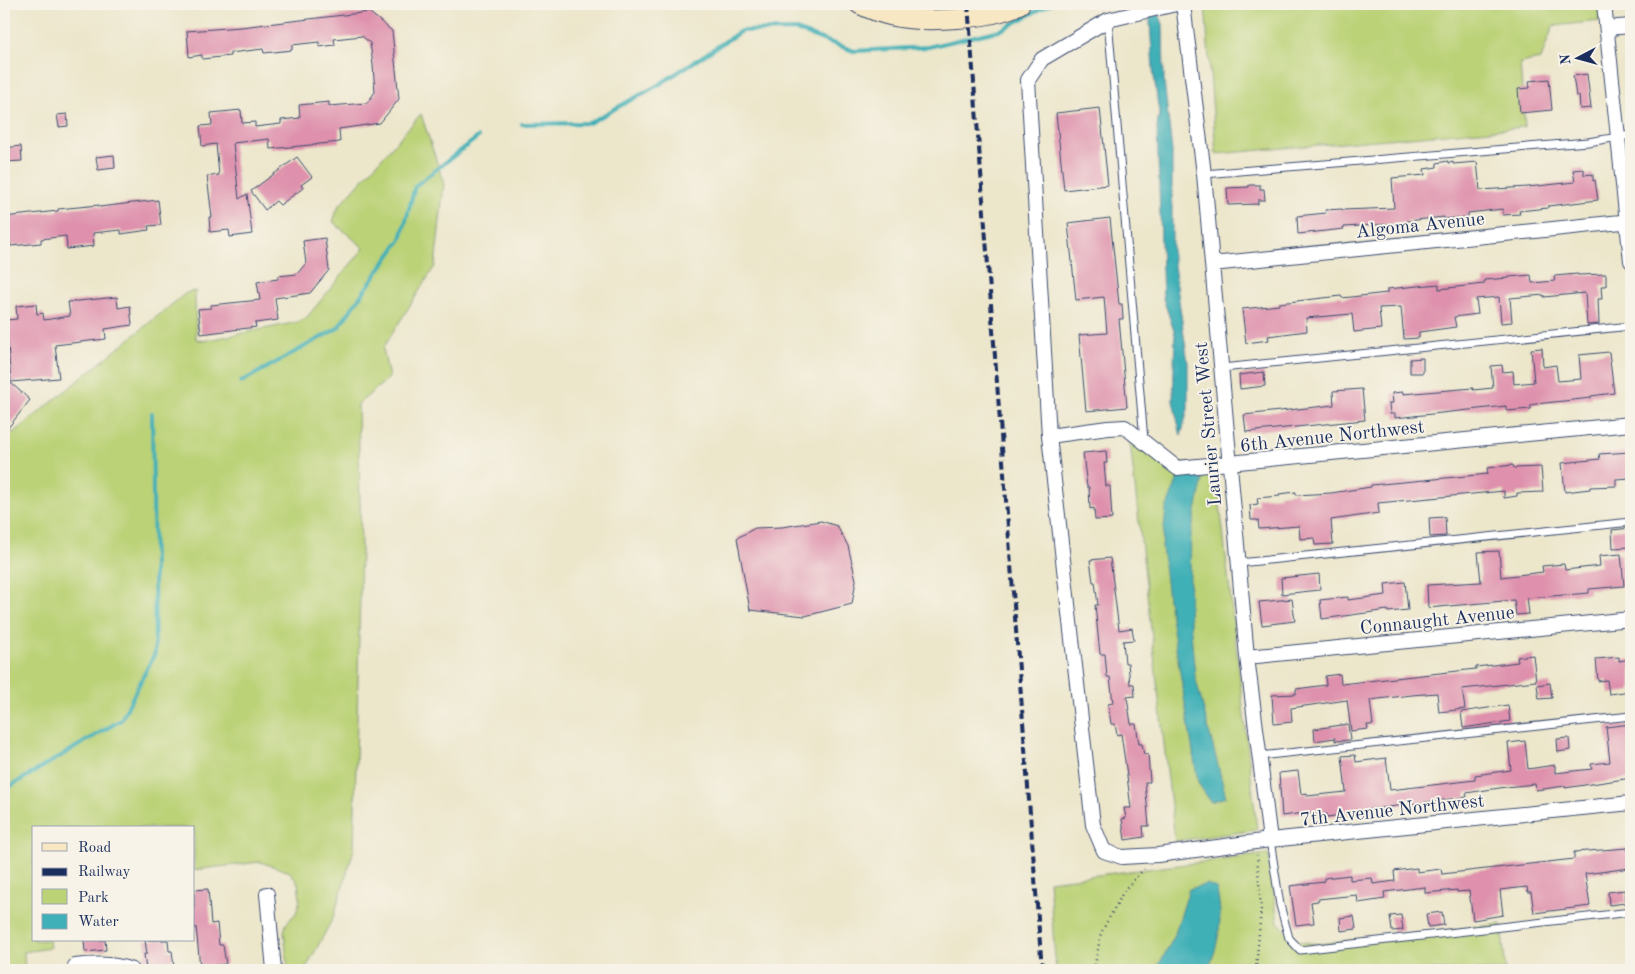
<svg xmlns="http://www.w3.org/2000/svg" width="1635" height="974" viewBox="0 0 1635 974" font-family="'Old Standard TT',serif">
<rect width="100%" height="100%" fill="#f7f3e8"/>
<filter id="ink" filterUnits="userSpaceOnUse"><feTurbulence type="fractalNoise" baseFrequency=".02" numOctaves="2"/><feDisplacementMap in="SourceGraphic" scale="10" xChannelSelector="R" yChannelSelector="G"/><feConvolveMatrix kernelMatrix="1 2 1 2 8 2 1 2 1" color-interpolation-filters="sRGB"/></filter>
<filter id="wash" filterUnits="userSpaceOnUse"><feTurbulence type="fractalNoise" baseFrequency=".0096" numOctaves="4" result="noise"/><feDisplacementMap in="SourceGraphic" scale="20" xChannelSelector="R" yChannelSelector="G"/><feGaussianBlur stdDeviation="1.12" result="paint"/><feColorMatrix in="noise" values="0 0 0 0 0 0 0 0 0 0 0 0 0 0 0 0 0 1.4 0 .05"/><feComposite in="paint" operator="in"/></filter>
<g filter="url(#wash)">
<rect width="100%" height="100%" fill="#ece6cb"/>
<path fill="#bbd277" stroke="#6b806a" d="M 1205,4 L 1598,4 L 1600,21 L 1553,26 L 1541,59 L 1520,63 L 1525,127 L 1216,154 Z
M 421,114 L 444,184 L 435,266 L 383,348 L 389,378 L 358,404 L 361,550 L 354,849 L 334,916 L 305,970 L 288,970 L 284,932 L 286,924 L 296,913 L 300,900 L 298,883 L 290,872 L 260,862 L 194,870 L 194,828 L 34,828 L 34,940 L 49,940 L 50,948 L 24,952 L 25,970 L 4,970 L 4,434 L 15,432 L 186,293 L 195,291 L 196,339 L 203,341 L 298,322 L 307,317 L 364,248 L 333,222 L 338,207 Z
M 1128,425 L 1178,462 L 1216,469 L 1257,830 L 1175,841 Z
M 1268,854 L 1278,922 L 1295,941 L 1318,944 L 1501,924 L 1506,970 L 1056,970 L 1049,881 Z"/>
<path fill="#3fb0b7" stroke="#2d708a" d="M 1159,14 L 1163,24 L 1164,81 L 1172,151 L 1172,252 L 1188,363 L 1188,409 L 1181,436 L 1173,401 L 1175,334 L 1163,298 L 1157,128 L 1159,113 L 1153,69 L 1150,22 L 1150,15 Z
M 1180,473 L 1203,479 L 1191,534 L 1189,610 L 1195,676 L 1226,797 L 1211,802 L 1198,783 L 1168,599 L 1162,546 L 1166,509 Z
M 1207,884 L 1216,888 C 1224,916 1219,944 1208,970 L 1156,970 L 1174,937 L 1189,889 Z"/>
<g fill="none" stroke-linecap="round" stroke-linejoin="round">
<path stroke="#3fb0b7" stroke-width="4" d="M 522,124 L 589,123 L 660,84 L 741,31 L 796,30 L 854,51 L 928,47 L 1001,30 L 1050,4
M 241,382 L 338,328 L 401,239 L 415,186 L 478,137
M 4,790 L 121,720 L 155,653 L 152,413"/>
</g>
<g id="blocks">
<path fill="#de90ac" d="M 369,12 L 392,31 L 399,99 L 380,123 L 339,129 L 340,142 L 270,149 L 269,139 L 233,143 L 239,199 L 247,194 L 252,234 L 230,237 L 229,230 L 210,232 L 209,217 L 212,217 L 207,176 L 219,175 L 216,144 L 202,146 L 200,126 L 212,125 L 211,113 L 241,110 L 242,123 L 255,122 L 255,127 L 281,124 L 281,120 L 300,118 L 299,105 L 329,102 L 329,106 L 367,103 L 375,92 L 373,65 L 370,43 L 362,36 L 334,39 L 335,45 L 319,47 L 319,42 L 292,45 L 292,50 L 264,53 L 263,49 L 230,53 L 230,56 L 202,59 L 202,55 L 189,57 L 187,31 L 241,27 Z
M 1587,74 L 1591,108 L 1580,109 L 1579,95 L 1576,96 L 1573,76 Z
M 1549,79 L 1552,110 L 1520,113 L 1518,89 L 1530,88 L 1529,81 Z
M 1100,108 L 1108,185 L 1064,190 L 1056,113 Z
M 67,114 L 68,126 L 59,127 L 57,115 Z
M 21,146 L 22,161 L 4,162 L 4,148 Z
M 114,155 L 115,168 L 98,170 L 96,157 Z
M 297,157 L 312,177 L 301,185 L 303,188 L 280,205 L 276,201 L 265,210 L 251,191 Z
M 1448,161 L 1448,163 L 1453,162 L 1453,164 L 1477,162 L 1480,190 L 1528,187 L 1575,182 L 1573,170 L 1584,169 L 1584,175 L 1593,174 L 1593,181 L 1595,180 L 1598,200 L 1548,206 L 1548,208 L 1519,211 L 1520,214 L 1503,215 L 1503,209 L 1468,213 L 1468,217 L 1444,219 L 1444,217 L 1407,221 L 1407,223 L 1344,227 L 1344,229 L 1298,234 L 1297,216 L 1326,213 L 1325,210 L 1342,209 L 1343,210 L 1394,208 L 1392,178 L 1425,175 L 1424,169 L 1437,167 L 1437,163 Z
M 1249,185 L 1260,185 L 1260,189 L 1264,189 L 1265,200 L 1258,200 L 1258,204 L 1228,205 L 1227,188 L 1249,187 Z
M 158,200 L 161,225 L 148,226 L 149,230 L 121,234 L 121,230 L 93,233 L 94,246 L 67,249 L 66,236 L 41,239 L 41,243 L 11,246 L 10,242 L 4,243 L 4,217 L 58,211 L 58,209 L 99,205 L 99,207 Z
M 1110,218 L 1119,304 L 1122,304 L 1123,319 L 1119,319 L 1127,407 L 1086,411 L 1079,335 L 1107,333 L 1104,297 L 1076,300 L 1068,223 Z
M 325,238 L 329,270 L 310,293 L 275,298 L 278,320 L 255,323 L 256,327 L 201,334 L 198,309 L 211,308 L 211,305 L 260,300 L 257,282 L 278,279 L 278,276 L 297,274 L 306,263 L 303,241 Z
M 1578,274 L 1578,275 L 1606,274 L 1606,286 L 1601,286 L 1602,299 L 1598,299 L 1599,324 L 1587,325 L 1585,293 L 1544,297 L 1544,295 L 1510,298 L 1512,322 L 1501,323 L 1499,297 L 1476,299 L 1478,314 L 1454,317 L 1456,327 L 1419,332 L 1419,338 L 1404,339 L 1401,307 L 1379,308 L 1381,329 L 1354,332 L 1352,314 L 1306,318 L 1307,331 L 1268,336 L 1269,340 L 1246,343 L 1242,309 L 1279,305 L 1279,303 L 1323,298 L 1341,296 L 1342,298 L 1387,293 L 1387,289 L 1439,284 L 1439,289 L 1484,284 L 1484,280 L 1509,278 L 1509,277 L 1531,275 L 1532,283 L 1555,281 L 1554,276 Z
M 117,297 L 118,308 L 130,306 L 132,325 L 105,329 L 106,339 L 55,345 L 59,378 L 11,382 L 6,320 L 17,319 L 16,306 L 36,304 L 37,314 L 43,313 L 44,320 L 70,316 L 68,302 Z
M 1542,348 L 1543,367 L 1556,365 L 1558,381 L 1581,379 L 1579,355 L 1609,352 L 1614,393 L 1591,396 L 1591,398 L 1536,404 L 1531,405 L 1531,409 L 1506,411 L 1506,406 L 1395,418 L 1395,414 L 1390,414 L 1389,403 L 1393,403 L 1392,393 L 1403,392 L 1403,394 L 1473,388 L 1473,390 L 1493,388 L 1491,366 L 1502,365 L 1503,372 L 1513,371 L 1514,384 L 1534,382 L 1531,349 Z
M 1423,358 L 1423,373 L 1410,373 L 1410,359 Z
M 1264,372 L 1265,386 L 1240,389 L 1239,375 Z
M 11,383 L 30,400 L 4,433 L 4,391 Z
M 1362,389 L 1365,420 L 1246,432 L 1244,415 L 1334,405 L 1333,391 Z
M 1106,451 L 1107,463 L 1104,463 L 1106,486 L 1110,486 L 1112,519 L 1095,520 L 1094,508 L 1090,509 L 1089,487 L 1087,487 L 1083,453 Z
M 1631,452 L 1631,478 L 1616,479 L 1616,486 L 1590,487 L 1590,489 L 1565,492 L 1562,463 L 1600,459 L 1599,454 Z
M 1513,465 L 1514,468 L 1541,467 L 1543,492 L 1517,493 L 1517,496 L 1504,498 L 1504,491 L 1378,503 L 1379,513 L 1331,520 L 1333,544 L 1315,545 L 1314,538 L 1300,539 L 1299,526 L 1259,529 L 1258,520 L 1251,520 L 1250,505 L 1258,504 L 1257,498 L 1280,496 L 1279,494 L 1296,492 L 1296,495 L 1331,493 L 1371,487 L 1371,485 L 1488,474 L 1487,468 Z
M 1445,517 L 1446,536 L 1430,537 L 1429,518 Z
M 821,521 L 837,526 L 848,546 L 856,580 L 852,604 L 805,616 L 750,610 L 737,538 L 755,528 L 782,527 Z
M 1631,528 L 1631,547 L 1613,548 L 1612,530 Z
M 1499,551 L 1501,577 L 1543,572 L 1542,566 L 1564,564 L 1565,570 L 1600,566 L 1599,556 L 1621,554 L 1624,586 L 1589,589 L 1589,593 L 1527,598 L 1529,614 L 1516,615 L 1514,600 L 1428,608 L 1427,585 L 1481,582 L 1478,552 Z
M 1110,558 L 1119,630 L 1132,628 L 1134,640 L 1123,641 L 1125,663 L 1128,663 L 1130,684 L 1134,684 L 1135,696 L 1127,697 L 1131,724 L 1136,724 L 1139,744 L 1142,744 L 1144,755 L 1148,754 L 1150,782 L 1145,782 L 1149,826 L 1143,826 L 1144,837 L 1125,840 L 1122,819 L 1126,818 L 1124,808 L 1131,808 L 1126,768 L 1121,734 L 1117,735 L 1115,724 L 1111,724 L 1108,704 L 1113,703 L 1110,677 L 1107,677 L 1105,654 L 1100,654 L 1095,605 L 1098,605 L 1095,582 L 1093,582 L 1090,560 Z
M 1319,574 L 1320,590 L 1282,594 L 1281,578 Z
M 1405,582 L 1408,610 L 1388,612 L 1388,610 L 1322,619 L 1320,600 L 1348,597 L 1348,600 L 1386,595 L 1385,584 Z
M 1292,599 L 1295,621 L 1262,625 L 1259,602 Z
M 1533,655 L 1536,681 L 1462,689 L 1465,709 L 1439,712 L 1437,693 L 1412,695 L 1370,700 L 1373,725 L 1367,725 L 1368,729 L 1351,731 L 1347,700 L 1291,708 L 1292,722 L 1274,724 L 1272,695 L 1296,694 L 1296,689 L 1326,685 L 1325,676 L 1340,674 L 1341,684 L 1476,669 L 1476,667 L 1518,662 L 1517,657 Z
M 1619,657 L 1619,661 L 1631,659 L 1631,691 L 1609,694 L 1607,680 L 1598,681 L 1596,659 Z
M 1550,683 L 1552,698 L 1539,699 L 1537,685 Z
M 1508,705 L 1510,721 L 1463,728 L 1461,712 Z
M 1348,724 L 1350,740 L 1335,741 L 1335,738 L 1315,741 L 1314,729 Z
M 1631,724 L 1631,778 L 1565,788 L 1565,786 L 1536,790 L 1535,784 L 1506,787 L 1466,793 L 1467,797 L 1373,809 L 1343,814 L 1343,815 L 1327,817 L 1327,814 L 1312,815 L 1311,812 L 1282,816 L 1279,773 L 1298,771 L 1301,794 L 1307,793 L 1307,796 L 1346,792 L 1342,756 L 1355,755 L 1356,762 L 1386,758 L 1390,790 L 1475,780 L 1475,775 L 1511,770 L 1508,743 L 1525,741 L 1528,769 L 1555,765 L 1555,773 L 1592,769 L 1591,764 L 1610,762 L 1606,727 Z
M 1569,738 L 1570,750 L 1558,752 L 1557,739 Z
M 1628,848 L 1630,868 L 1585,874 L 1590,906 L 1534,913 L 1531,892 L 1528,892 L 1527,887 L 1500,890 L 1503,915 L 1473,920 L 1469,891 L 1457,892 L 1457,890 L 1425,893 L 1425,887 L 1384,892 L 1385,899 L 1358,903 L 1357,895 L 1318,899 L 1318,901 L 1311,902 L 1314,923 L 1296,925 L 1290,886 L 1324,882 L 1324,878 L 1350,875 L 1350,880 L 1372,878 L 1373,884 L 1395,881 L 1394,871 L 1417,868 L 1417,872 L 1441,869 L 1442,874 L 1574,859 L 1574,852 Z
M 208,889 L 211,924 L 217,923 L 219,945 L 223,945 L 226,964 L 200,967 L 196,927 L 194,927 L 194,890 Z
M 1625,890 L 1626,903 L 1609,905 L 1608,892 Z
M 1442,912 L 1444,925 L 1428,927 L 1426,914 Z
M 1401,915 L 1403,930 L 1392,931 L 1390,916 Z
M 1354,916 L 1356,929 L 1341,931 L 1340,918 Z
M 84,940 L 105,940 L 106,950 L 85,952 Z
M 145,940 L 168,940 L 169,951 L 172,951 L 174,967 L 146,970 L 144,954 L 147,954 Z"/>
</g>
</g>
<g filter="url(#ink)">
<use href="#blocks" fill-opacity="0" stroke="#3a4a6e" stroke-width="1"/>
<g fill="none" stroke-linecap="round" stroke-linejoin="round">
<g stroke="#3a4a6e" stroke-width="9">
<path id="lane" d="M 1108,20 L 1144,440
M 1204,174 L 1588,142 L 1631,135
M 1222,368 L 1631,326
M 1239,563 L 1631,522
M 1259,756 L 1631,716
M 1270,840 L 1280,905 L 1289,938 L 1300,950 L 1631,912"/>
</g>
<g stroke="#3a4a6e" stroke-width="16">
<path id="street" d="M 1176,4 L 1108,20 L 1042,59 L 1028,80 L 1049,436 L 1093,825 L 1104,851 L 1122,857 L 1158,855 L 1270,840 L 1631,803
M 1183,4 L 1204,174 L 1247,657 L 1270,840
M 1604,4 L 1631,261
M 1607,28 L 1631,26
M 1212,264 L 1631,221
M 1049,436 L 1108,428 L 1125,427 L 1177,468 L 1631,424
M 1247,657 L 1631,619
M 267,894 L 274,970
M 75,966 C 95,964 113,963 132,970"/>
</g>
<g stroke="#3a4a6e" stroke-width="21">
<path id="secondary" d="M 859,4 C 869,9 880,13 892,16 C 924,23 991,20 1020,4"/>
</g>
<path stroke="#3a4a6e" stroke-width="2.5" stroke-dasharray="1 4" stroke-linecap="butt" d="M 1094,970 L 1101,933 L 1125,889 L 1144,869
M 1256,970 L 1261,909 L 1257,855"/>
<use href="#lane" stroke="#fff" stroke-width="7"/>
<use href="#street" stroke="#fff" stroke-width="14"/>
<use href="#secondary" stroke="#f8e7c3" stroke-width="19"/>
<path stroke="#1b2f5e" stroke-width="4" stroke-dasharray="8 4" stroke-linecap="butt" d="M 968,4 L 1042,970"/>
</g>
</g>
<g text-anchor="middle" stroke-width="4" stroke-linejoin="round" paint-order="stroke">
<g font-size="19" fill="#1b2f5e" stroke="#f7f3e8">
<text transform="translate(1420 224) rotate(-6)" y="7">Algoma Avenue</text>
<text transform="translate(1207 424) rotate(-95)" y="7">Laurier Street West</text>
<text transform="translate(1332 435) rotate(-6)" y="7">6th Avenue Northwest</text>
<text transform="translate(1437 619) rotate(-6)" y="7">Connaught Avenue</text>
<text transform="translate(1392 809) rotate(-6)" y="7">7th Avenue Northwest</text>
</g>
</g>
<rect width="1635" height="974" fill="none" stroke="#f7f3e8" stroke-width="20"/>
<rect x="32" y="826" width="162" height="115" fill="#f7f3e8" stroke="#9fa5b1"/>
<rect x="42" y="843" width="25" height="8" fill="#f8e7c3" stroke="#9fa5b1"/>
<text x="78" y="852" font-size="15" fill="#1b2f5e">Road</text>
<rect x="42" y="868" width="25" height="8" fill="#1b2f5e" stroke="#9fa5b1"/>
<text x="78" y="876" font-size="15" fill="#1b2f5e">Railway</text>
<rect x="42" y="889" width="25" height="15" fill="#bbd277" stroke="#9fa5b1"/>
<text x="78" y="902" font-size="15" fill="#1b2f5e">Park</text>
<rect x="42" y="914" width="25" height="15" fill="#3fb0b7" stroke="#9fa5b1"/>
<text x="78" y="926" font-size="15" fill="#1b2f5e">Water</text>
<g transform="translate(1578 58) rotate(264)" stroke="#f7f3e8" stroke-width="4" paint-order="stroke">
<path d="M0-4L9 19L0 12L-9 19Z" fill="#1b2f5e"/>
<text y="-8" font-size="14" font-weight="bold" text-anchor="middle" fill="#1b2f5e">N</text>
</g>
</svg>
